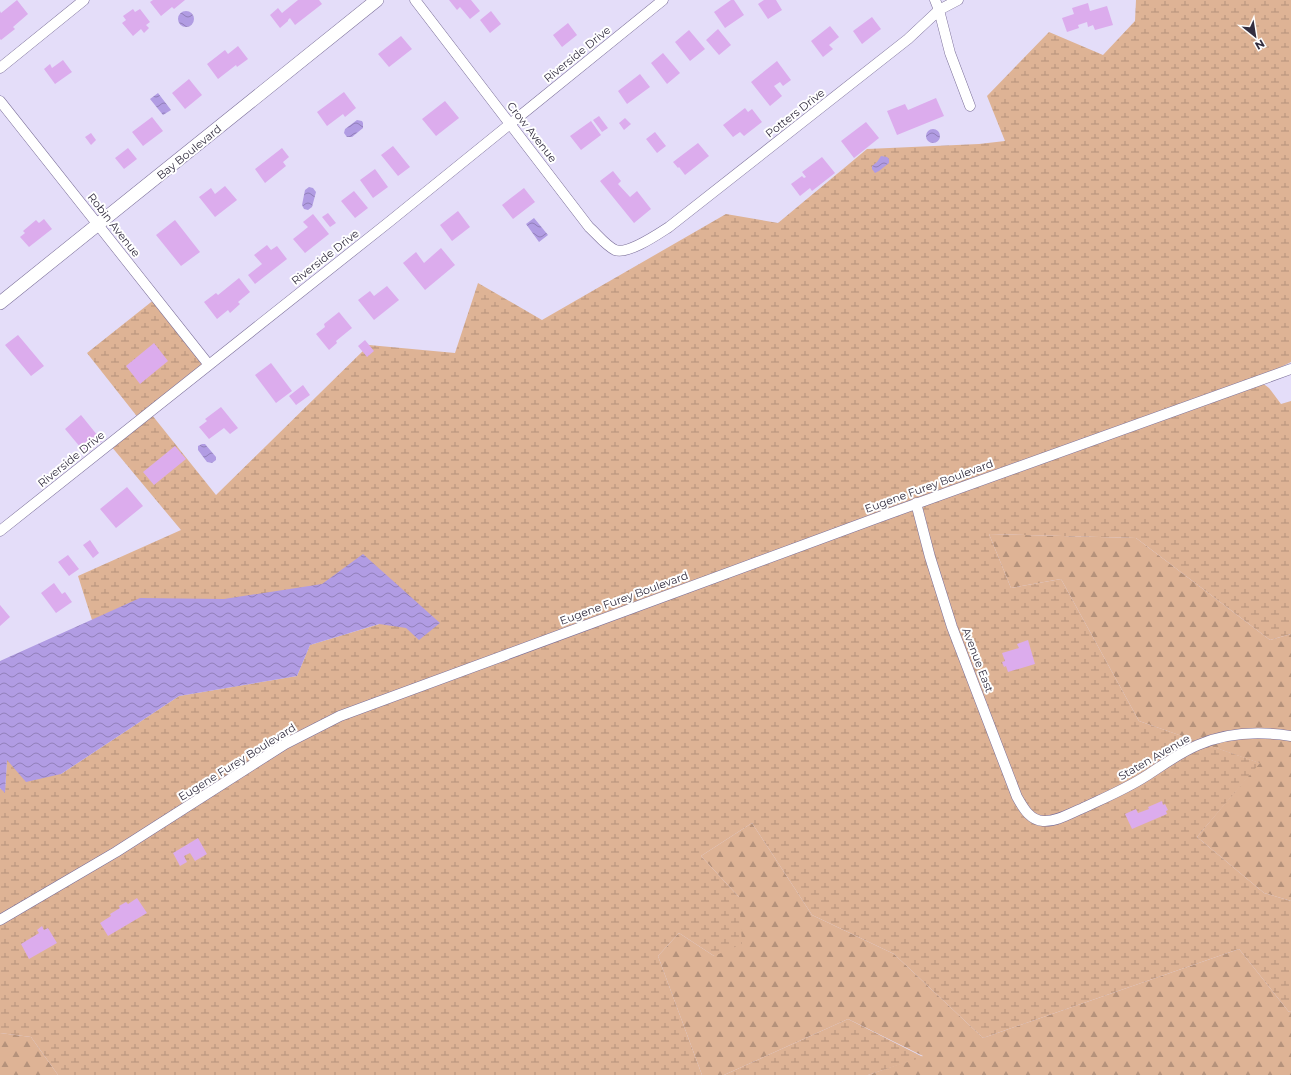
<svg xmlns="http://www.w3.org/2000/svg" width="1291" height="1075" viewBox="0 0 1291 1075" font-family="Montserrat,sans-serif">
<defs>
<pattern id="forest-firs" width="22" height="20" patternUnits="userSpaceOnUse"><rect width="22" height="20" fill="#deb395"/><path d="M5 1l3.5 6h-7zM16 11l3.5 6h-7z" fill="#b5927b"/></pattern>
<pattern id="wetland-marsh" width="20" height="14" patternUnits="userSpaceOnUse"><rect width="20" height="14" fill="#deb395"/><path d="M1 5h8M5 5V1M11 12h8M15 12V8" fill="none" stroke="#b5927b"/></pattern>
<pattern id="water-waves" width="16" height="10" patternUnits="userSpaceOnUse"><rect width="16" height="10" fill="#b19ce3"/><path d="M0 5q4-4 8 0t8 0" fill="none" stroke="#9180b9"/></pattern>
</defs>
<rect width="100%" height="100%" fill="#e4ddf9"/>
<path fill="url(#forest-firs)" d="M 989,534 L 1136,538 L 1270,640 L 1291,634 L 1291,901 L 1264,893 L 1197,837 L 1259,763 L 1139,721 L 1061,579 L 1011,588 Z
M 752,823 L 812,915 L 894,954 L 983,1038 L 1239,949 L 1289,1012 L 1291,1011 L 1291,1075 L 868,1075 L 923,1056 L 848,1019 L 724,1075 L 702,1075 L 658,956 L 679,933 L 714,956 L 739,897 L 701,856 Z
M 0,1033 L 31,1037 L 58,1075 L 0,1075 Z"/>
<path fill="url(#wetland-marsh)" d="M 1136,0 L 1291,0 L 1291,362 L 1257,379 L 1269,388 L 1281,404 L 1291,401 L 1291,634 L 1270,640 L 1136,538 L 989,534 L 1011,588 L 1061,579 L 1139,721 L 1260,763 L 1197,837 L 1264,893 L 1291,901 L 1291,1011 L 1289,1012 L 1239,949 L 983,1038 L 894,954 L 812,915 L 752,823 L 701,856 L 739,897 L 742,944 L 714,956 L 679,933 L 658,956 L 702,1075 L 58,1075 L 31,1037 L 0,1033 L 0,788 L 5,792 L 7,759 L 61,774 L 179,696 L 297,676 L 310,645 L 396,619 L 440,623 L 321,585 L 92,620 L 78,576 L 181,530 L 111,446 L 143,424 L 87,353 L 160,295 L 212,367 L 152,415 L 216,495 L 369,345 L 455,353 L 478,283 L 542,320 L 726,214 L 778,223 L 867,149 L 979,144 L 1005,141 L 987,96 L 1049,32 L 1103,55 L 1135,21 Z
M 848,1019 L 923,1057 L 868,1075 L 724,1075 Z"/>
<path fill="url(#water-waves)" d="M178 19a8 8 0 1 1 16 0a8 8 0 1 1-16 0Z
M 158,93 L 171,110 L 163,115 L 150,99 Z
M 357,120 L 362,121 L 363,123 L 363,128 L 352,137 L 347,137 L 344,133 L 345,129 Z
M926 136a7 7 0 1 1 14 0a7 7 0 1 1-14 0Z
M 881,156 L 887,157 L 889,159 L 889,163 L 879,171 L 875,173 L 872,169 L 872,166 L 877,162 Z
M 309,187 L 313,188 L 316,192 L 312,207 L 308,210 L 304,209 L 302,205 L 305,190 Z
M 534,218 L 548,235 L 539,242 L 526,224 Z
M 202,444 L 205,444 L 216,457 L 216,460 L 212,463 L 207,462 L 198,450 L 198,446 Z
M 363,554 L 440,623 L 419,640 L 406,628 L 379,624 L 310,645 L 297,676 L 179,696 L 61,774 L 26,782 L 7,760 L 5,793 L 0,788 L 0,661 L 140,598 L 224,599 L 322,584 Z"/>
<path fill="#dcaced" d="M 17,0 L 28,14 L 13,27 L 15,29 L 1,40 L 0,39 L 0,11 L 1,13 Z
M 153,0 L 185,0 L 174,9 L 172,7 L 161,16 L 150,2 Z
M 298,0 L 319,0 L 322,4 L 295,25 L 290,18 L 288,20 L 288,21 L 280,28 L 270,15 L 278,8 L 282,13 Z
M 449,0 L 471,0 L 480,11 L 470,19 L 460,7 L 457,10 Z
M 731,0 L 734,0 L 744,15 L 725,28 L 714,12 Z
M 764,0 L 776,0 L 782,10 L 768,19 L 758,4 Z
M 1088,3 L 1090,11 L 1107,6 L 1113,25 L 1095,30 L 1093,25 L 1088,27 L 1087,22 L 1078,25 L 1079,28 L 1067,32 L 1062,18 L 1074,14 L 1072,8 Z
M 133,9 L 135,12 L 140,9 L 150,22 L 146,25 L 149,28 L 144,33 L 141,29 L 133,36 L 122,23 L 126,20 L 123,16 Z
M 491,11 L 501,24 L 490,33 L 480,20 Z
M 872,17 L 881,29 L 862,44 L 853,31 Z
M 568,23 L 577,35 L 562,47 L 553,35 Z
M 830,26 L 839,37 L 829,45 L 833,49 L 823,57 L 811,41 Z
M 718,29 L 731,45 L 719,55 L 706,40 Z
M 689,30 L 705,49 L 690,61 L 675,42 Z
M 401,36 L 412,49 L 389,67 L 378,54 Z
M 238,46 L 248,59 L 237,67 L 236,65 L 218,79 L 207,64 L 225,50 L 228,54 Z
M 663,53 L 680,73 L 667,84 L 651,63 Z
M 63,60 L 72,72 L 55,84 L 44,69 L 50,64 L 52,68 Z
M 777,61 L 791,80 L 783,86 L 780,82 L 774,86 L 782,96 L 770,106 L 751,82 Z
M 640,74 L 650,87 L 627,104 L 618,91 Z
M 189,79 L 202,95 L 185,109 L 172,93 Z
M 344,92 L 356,108 L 345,117 L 343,114 L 327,126 L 317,112 Z
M 936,98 L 944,116 L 897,135 L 887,111 L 905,104 L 908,110 Z
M 445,101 L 459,118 L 436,136 L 422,119 Z
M 745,108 L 748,112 L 752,109 L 762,122 L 744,136 L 740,132 L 733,137 L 723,125 Z
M 599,116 L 608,128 L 602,132 L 593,120 Z
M 152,117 L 163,131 L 143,146 L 132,132 Z
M 625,118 L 631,124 L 624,130 L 619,123 Z
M 591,121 L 601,135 L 581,150 L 570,136 Z
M 866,122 L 879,138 L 854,158 L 841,141 Z
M 655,132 L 666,146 L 657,153 L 646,139 Z
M 91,133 L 96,140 L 91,145 L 85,137 Z
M 698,143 L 709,156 L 685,175 L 679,167 L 678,168 L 673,162 Z
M 393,146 L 410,167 L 398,176 L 381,155 Z
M 128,148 L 137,159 L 124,169 L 115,158 Z
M 282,148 L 289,157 L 283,162 L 286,166 L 265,183 L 255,169 Z
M 822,157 L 835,173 L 812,191 L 810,188 L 800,196 L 791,184 L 802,176 L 804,178 L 806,177 L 802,172 Z
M 375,169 L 388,187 L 373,198 L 360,180 Z
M 613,171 L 621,181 L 618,184 L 630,197 L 637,191 L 651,209 L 634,223 L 600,181 Z
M 225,186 L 237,200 L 215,217 L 199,197 L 211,188 L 215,194 Z
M 524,188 L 535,202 L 513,219 L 502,205 Z
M 354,191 L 368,208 L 355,218 L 341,201 Z
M 458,211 L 470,227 L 452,241 L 440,225 Z
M 328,213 L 336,223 L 330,227 L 322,217 Z
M 313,214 L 329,234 L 305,253 L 293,239 L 308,227 L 303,222 Z
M 44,219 L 52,229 L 29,247 L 20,237 L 25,233 L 23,231 L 36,220 L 39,223 Z
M 175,220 L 200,252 L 181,266 L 156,235 Z
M 267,245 L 271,250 L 277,246 L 287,259 L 255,284 L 248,275 L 262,264 L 254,255 Z
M 441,248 L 455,265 L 425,290 L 403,263 L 416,252 L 424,263 Z
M 239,278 L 250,292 L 238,302 L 240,304 L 230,313 L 228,310 L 217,319 L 204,302 L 216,293 L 218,295 Z
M 387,286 L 399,300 L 374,320 L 358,300 L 370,291 L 374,296 Z
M 339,312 L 352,328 L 336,341 L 337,343 L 329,350 L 316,334 L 325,327 L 324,324 Z
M 18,335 L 44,366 L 31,376 L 5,345 Z
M 365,340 L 374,351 L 367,357 L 358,346 Z
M 154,343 L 168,361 L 140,384 L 126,366 Z
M 271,363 L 292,391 L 276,403 L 255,375 Z
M 303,385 L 310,395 L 296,405 L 289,396 Z
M 221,407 L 238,428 L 230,434 L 224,428 L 209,439 L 199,427 L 207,421 L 205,419 Z
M 81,415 L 102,441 L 86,454 L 65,429 Z
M 175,446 L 186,459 L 154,485 L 143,472 Z
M 127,487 L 143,506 L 116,528 L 100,509 Z
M 90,540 L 99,553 L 93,558 L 83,545 Z
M 68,555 L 79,569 L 69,576 L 58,562 Z
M 54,583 L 62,594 L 65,592 L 72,602 L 56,613 L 41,593 Z
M 0,605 L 10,617 L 0,626 Z
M 1028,640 L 1035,664 L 1008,672 L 1006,666 L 1004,667 L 1002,662 L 1005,661 L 1002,653 L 1019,648 L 1017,644 Z
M 1162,801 L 1163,805 L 1165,804 L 1168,810 L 1166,811 L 1167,814 L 1132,829 L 1125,814 L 1136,809 L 1138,813 L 1149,809 L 1148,807 Z
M 198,838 L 207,854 L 195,861 L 190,853 L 184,856 L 187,862 L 180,866 L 173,853 Z
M 137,898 L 147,913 L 108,936 L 100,923 L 111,916 L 110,914 L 120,908 L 119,906 L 126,902 L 128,904 Z
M 42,926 L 44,930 L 48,928 L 57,943 L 29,959 L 21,944 L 39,933 L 37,930 Z"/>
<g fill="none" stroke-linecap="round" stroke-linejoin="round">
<g stroke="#7b6f99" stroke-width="11">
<path id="minor" d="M 415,0 L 589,227 C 597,234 605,245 615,250 C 628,255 658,234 669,227 L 908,39 L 939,10 L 958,0
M 935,0 L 939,10 L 950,53 L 970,106
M 0,68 L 84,0
M 0,101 L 209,365
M 916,503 L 930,557 L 952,627 L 1017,797 C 1023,807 1029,820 1043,821 C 1056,822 1071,813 1083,808 C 1104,798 1126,789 1146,776 C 1163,765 1179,753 1198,745 C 1228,732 1259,731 1291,736
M 0,531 L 389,222 L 663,0
M 0,920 L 116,852 L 285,744 L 340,716 L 885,515 L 1291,369"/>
</g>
<g stroke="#7b6f99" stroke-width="14">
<path id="tertiary" d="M 0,303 L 377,0"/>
</g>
<use href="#minor" stroke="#fff" stroke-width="10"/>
<use href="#tertiary" stroke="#fff" stroke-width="13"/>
</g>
<g text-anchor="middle" stroke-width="4" stroke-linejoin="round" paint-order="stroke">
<g font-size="11" fill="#322d3f" stroke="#fff">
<text transform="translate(577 54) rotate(-39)" y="4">Riverside Drive</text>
<text transform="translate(795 113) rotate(-38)" y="4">Potters Drive</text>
<text transform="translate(532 132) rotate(52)" y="4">Crow Avenue</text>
<text transform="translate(189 152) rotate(-39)" y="4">Bay Boulevard</text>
<text transform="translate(114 225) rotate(52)" y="4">Robin Avenue</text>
<text transform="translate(325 257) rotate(-38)" y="4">Riverside Drive</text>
<text transform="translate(71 459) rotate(-39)" y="4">Riverside Drive</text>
<text transform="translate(929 486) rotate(-20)" y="4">Eugene Furey Boulevard</text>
<text transform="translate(624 598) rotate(-20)" y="4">Eugene Furey Boulevard</text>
<text transform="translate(978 660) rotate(69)" y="4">Avenue East</text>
<text transform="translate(1154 757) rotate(-30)" y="4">Staten Avenue</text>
<text transform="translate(237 762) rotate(-32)" y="4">Eugene Furey Boulevard</text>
</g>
</g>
<g transform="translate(1255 36) rotate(150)" stroke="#ffffff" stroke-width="3" paint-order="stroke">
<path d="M0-3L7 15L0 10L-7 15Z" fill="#322d3f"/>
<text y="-6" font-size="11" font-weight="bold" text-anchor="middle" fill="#322d3f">N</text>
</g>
</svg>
